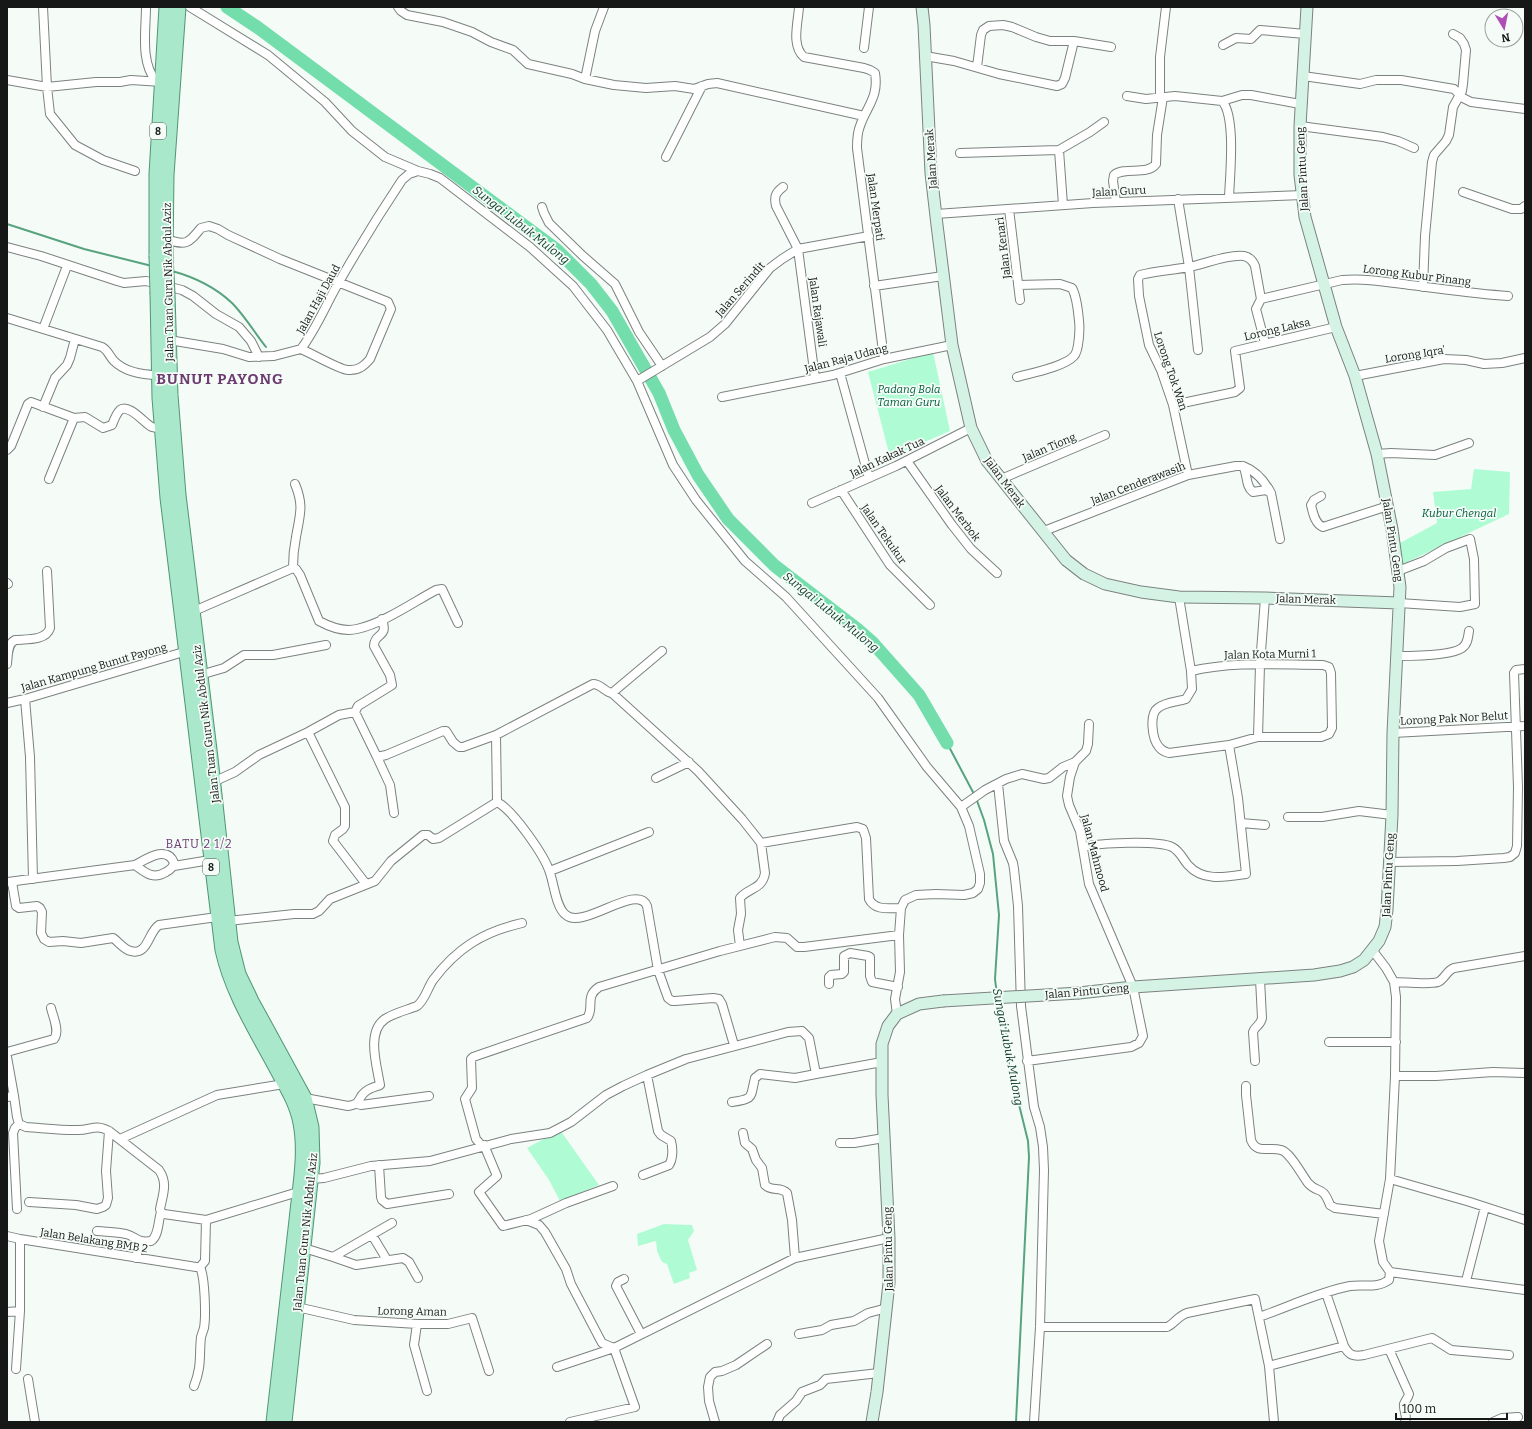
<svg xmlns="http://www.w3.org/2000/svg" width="1532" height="1429" viewBox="0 0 1532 1429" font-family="Bitter,serif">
<rect width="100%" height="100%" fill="#f5fcf8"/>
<path fill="#affcd4" d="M 933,352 L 950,431 L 890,457 L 868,372 Z
M 1474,469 L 1510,472 L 1509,514 L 1403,564 L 1400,543 L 1437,523 L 1433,492 L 1471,489 Z
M 560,1130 L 599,1185 L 560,1201 L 549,1180 L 527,1148 Z
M 664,1224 L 692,1225 L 694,1231 L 688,1240 L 697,1270 L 689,1273 L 690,1278 L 674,1284 L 667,1264 L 662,1262 L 657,1251 L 656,1241 L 638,1246 L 637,1234 Z"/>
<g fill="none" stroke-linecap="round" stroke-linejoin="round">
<path stroke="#57a37f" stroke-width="2" d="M 7,224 L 84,249 L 152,266
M 172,271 C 194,277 215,287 232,303 C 244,315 255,333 266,347
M 947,743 L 974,794
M 976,798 L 984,820 L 993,854 L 999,915 L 995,979 L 997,995
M 999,1001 L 1005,1020 L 1009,1064 L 1028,1141 L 1029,1157 L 1016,1422"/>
<path stroke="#73deac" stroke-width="13" d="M 227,7 L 257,27 L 557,250 L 591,284 L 612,311 L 659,393 L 674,430 L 698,475 L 728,519 L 775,566 L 857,629 L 873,643 L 919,695 L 947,743"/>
<g stroke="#7c827f" stroke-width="10">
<path id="street" d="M 43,7 L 47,87 L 50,114 L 75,145 L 103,160 L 135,171
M 146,7 C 146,30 140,62 156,81
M 190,7 L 268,55 L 325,102 L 352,131 L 385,157 L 418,171 L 430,174 L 440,178 L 530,247 L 573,286 L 607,330 L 637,381 L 710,337 L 725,324 L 770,268 L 782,259 L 798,249 L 869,236
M 398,7 L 401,11 L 407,15 L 443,22 L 472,32 L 491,42 L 513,50 L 528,64 L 572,74 L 585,79 L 614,85 L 646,88 L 675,86 L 694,89 L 708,84 L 717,83 L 864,116
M 799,7 C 798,23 791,46 804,57 L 864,68 L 870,70 L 875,73 C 879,97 867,106 860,126 C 857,133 857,141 857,148 L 884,359
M 1223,45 L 1236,38 L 1251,39 L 1260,30 L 1305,34
M 864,48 L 869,7
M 925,56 L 954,61 L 999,74 L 1057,86 L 1062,84 L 1065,78 L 1074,41
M 977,67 L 981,35 L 983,30 L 989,26 L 1003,25 L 1012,27 L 1036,37 L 1050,41 L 1074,41 L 1111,47
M 1303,76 L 1360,84 L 1376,80 L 1401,80 L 1454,89 L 1463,98 L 1471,102 L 1525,109
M 585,79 L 595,31 L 604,7
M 7,80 L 47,87 L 96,82 L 120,82 L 131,80 L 162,82
M 1127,96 L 1146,99 L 1175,96 L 1222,101 C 1236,116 1230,175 1229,197
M 1160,97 L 1160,57 L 1166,7
M 1222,101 L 1242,95 L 1251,95 L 1300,104
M 1300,126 L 1383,137 L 1398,141 L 1414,148
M 1059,150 L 1063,205
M 960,153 L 1059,150 L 1090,132 L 1104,122
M 666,157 L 702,86
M 783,187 C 775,193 774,197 776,206 L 798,249 L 815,378
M 1463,192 L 1512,209 L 1521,209 L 1525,206
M 1178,199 L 1189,267 L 1198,350
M 1116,202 L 1113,181 L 1114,175 C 1125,166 1147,176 1156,164 L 1157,135 L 1163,97
M 542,207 L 544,213 L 549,223 L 583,256 L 615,284 L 639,332 L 662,366
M 1009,209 L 1020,300
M 936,214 L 1093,203 L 1303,195
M 166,239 C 186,246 188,244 201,228 L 209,226 L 218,229 L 228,235 L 280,259 L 388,302 L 391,309 L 370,359 C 364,366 358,371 348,370 C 340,370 311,353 301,349
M 7,247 L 41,256 L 117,281 L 124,283 L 146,281 L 182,290 L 193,296 L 216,314 L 239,327 L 251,341 L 259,357
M 874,286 L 943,276
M 1423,287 L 1425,236 L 1432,162 L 1434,155 L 1446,141 L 1449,135 L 1453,107 L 1462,91 L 1463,84 L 1466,50 L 1464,44 L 1460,38 L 1453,34
M 1261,299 L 1342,280 C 1365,278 1387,282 1410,285 C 1443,289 1475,294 1508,296
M 7,318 L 102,347 C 108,350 109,356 114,361 C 126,373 143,375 159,375
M 43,329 L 67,266
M 169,340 L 223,349 L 249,357 L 274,356 L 301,349 C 317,328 326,304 339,282 C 359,247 380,213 402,180 L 409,174 L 418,171
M 840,373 L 869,478
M 1355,376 L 1444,359 L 1466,360 L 1484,364 L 1502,363 L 1525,358
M 1017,377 C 1031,373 1064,367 1074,356 C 1079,351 1080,328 1079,321 C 1078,310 1077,297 1072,288 L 1060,284 L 1018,285
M 637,381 L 673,465 L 696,500 L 745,561 L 786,597 L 878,698 L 927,767 L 961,807 L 969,826 L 980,874 L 980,883 L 978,889 L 973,893 L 964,895 L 936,894 L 916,895 L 905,900 L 901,908 L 899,935 L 900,972 L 895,999 L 897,1014
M 722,397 L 833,375 L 884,359 L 952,345
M 1173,405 L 1235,392 L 1240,388 L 1235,351 L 1336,327
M 43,407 L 55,378 L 67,365 L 70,358 L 75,339
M 7,450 L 11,446 L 28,404 L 31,402 L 74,418 L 85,417 L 103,428 L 112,425 C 114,420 116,414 120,410 C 129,403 144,423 152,427 C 155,428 159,428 162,429
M 1377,454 L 1391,453 L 1435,455 L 1469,443
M 907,461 L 952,525 L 971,549 L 997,573
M 1243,466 C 1256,471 1264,480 1271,493
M 1188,475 L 1173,405 L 1161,370 L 1149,345 L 1139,296 L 1138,279 L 1140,275 C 1156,271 1173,270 1189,267 C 1205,264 1228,254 1244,256 C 1249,257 1253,261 1255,266 L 1261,299 L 1256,309 L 1265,343
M 49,479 L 74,418
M 1001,479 L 1105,435
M 841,490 L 890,565 L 930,605
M 1321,496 L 1314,500 L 1311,505 C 1313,513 1315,524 1323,527 L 1388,506
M 812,503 L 896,466 L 971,428
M 1044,531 L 1188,475 L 1236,466 L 1243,466 C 1248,475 1245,486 1253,492 L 1266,490 L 1271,493 L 1280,539
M 293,568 C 293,558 294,547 296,537 C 300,514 304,506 295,484
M 1398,571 L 1424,561 L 1446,548 L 1470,539 L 1474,559 L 1475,604 L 1460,607 L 1399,603
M 7,583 L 8,584
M 1179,597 L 1191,671 L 1192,689 L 1186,699 C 1177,702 1165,702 1158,708 C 1149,714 1152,739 1159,747 C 1162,751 1165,752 1169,753 L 1229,745 L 1258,737 L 1321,737 L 1329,734 L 1332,728 L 1331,673 L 1329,667 L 1323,665 C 1279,665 1235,661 1191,671
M 194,611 L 293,568 L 296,569 L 300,575 L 319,621 C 330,627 344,632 357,629 C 384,623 412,603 436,590 L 442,589 L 458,623
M 382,619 C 389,639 374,632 374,646 L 390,675 L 392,685 L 358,706 L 355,712 L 377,757 L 386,755 L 443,731 L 446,731 L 453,742 L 459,747 L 463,747 L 496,735 L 593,684 C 601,684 605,692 612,693 L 662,651
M 1397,656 C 1411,656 1451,656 1462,648 C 1468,644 1468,637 1469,631
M 7,664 C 8,656 7,644 15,640 C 26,639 46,641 50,628 L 47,571
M 200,675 L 224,668 L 244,655 L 273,655 L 326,645
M 612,693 L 698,771 L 742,819 L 761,843 L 857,827 L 863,829 L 866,838 L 869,899 C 875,911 889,908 901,908
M 25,699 L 30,757 L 33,879
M 7,703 L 25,699 L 187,651
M 308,732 L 345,807 L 345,826 L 343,829 L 335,835 L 333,841 L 366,884
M 1393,733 L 1525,726
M 496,735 L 497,802
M 1258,737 L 1260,665 L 1265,598
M 377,757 L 390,785 L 394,813
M 656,778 L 689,762
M 213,782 L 235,772 L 259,755 L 308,732 L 339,715 L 355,712
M 998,784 L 1004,841 L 1013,863 L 1014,869 L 1018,906 L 1021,1006 L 1034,1107 L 1040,1127 L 1043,1147 L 1044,1170 L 1040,1327 L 1034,1422
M 497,802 C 513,810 545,856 550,873 C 554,884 556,908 566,915 C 583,930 638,882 647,906 L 658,970 L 668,998 L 672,1001 L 675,1001 L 713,998 L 719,999 L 722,1004 L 734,1045
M 961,807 L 985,790 L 1006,779 L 1022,774 L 1044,779 L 1049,778 L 1063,767 L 1075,762
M 1288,817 L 1322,817 L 1359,811 L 1392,815
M 1241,823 L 1265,825
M 1083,847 C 1099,843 1157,840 1172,847 C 1180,851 1182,858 1188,865 C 1203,882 1226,877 1246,874 L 1238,798 L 1229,745
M 1389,862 L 1457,861 L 1504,858 L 1510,857 L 1515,853 L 1517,846 L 1518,787 L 1514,673 L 1516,670 L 1525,669
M 174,866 L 210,860
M 550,871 L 649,832
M 8,882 L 135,865 C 145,860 167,844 174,863 C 173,868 170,870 166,872 C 153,880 146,873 135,865
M 12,882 L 16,906 L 19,908 L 37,906 L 40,908 L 42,912 L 41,933 L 44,939 L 49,942 L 63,941 L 81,943 L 113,938 C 119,942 124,950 131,951 C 148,956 148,932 159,925 L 217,917
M 228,921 L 294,914 L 313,914 L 319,911 L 330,899 L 375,881 L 391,861 L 423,835 L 428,835 L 433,839 L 439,838 L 497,802
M 740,946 L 738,930 L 741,914 L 740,898 C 748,888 763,889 765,873 L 761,843
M 1394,982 C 1404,982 1429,985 1438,982 C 1445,979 1446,971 1454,968 L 1525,956
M 829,984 L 829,977 L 831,975 L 842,974 L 844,972 L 844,956 L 850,953 L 868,956 L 870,957 L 870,976 L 872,982 L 898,987
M 1329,1042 L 1396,1042
M 7,1052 L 54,1039 C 60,1031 53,1017 51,1008
M 7,1057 L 14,1096
M 1027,1061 L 1131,1047 L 1139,1043 L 1143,1036 L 1133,987 L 1089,884 L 1080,831 L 1069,805 L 1067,796 L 1070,777 L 1075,762 L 1086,751 L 1088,744 L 1089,724
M 1255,1061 L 1253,1032 C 1255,1026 1261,1025 1262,1018 L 1260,979
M 1395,1076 L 1436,1076 L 1493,1072 L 1525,1073
M 1246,1086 L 1246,1095 L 1251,1140 C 1257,1155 1269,1146 1281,1150 C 1290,1152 1302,1175 1308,1183 C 1319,1195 1322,1184 1330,1205 L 1335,1208 L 1384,1214
M 7,1097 L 14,1096 L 17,1117 L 19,1124 L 26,1127 C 42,1128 59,1130 76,1130 C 90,1131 95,1123 109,1131 L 159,1170 C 168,1183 163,1194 160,1209 L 161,1212 L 164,1214 L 206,1220 L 298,1192
M 305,1098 L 348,1106 C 362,1104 357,1098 365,1092 C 369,1088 375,1087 380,1085 C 377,1066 366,1032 385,1019 C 394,1013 407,1010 417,1006 C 425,1000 427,989 433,980 C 457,948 483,932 522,923
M 732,1102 C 755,1099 750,1097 755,1078 L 760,1074 L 795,1078 L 816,1074
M 357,1104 L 361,1105 L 429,1096
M 743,1133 L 745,1143 L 752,1149 L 756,1160 L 762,1168 L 765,1185 C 772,1192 780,1186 787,1193 L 792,1220 L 795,1258
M 120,1139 L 217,1095 L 284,1084
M 840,1143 L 854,1143 L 884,1138
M 484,1145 L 497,1176 L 479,1192 L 503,1226 L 531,1219 L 566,1203 L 613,1186
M 482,1146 L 476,1139 L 465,1099 L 472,1088 L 471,1059 L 473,1057 L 587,1018 C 595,1008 584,997 599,987 L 720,951 L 775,937 L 787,938 L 797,947 L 804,947 L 899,935
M 379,1165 L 381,1197 L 382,1200 L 387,1204 L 449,1194
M 643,1175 L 669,1165 C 673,1159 673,1148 671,1141 L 661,1135 L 658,1131 L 647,1075
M 311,1179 L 324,1178 L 371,1166 L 430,1161 L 511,1139 L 550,1133 L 571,1122 L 606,1095 L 623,1086 L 647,1075 L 686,1059 L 788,1032 L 802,1031 L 809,1038 L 816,1074 L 882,1062
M 1390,1179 L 1470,1202 L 1525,1220
M 29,1202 L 76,1205 L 97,1209 L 103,1207 L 106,1205 L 108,1198 L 106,1171 L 109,1131
M 17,1209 L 13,1133 L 15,1128 L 19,1124
M 526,1220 L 539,1225 L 545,1232 L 566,1269 L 571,1284 L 602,1343 L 614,1348 L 795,1258 L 889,1238
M 97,1231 C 107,1232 117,1232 126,1234 C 137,1237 136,1243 151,1241 C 159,1236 158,1221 161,1212
M 372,1235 L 387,1260
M 7,1236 L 20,1239
M 304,1248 L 333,1257 L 392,1223
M 333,1257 L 356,1265 L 403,1258 L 409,1262 L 418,1278
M 136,1258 L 140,1241
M 1390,1272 L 1525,1290
M 624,1279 L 618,1282 L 616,1286 L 641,1334
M 1466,1281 L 1485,1207
M 1326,1293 L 1344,1346 C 1349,1355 1353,1357 1364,1355 L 1432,1338 L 1451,1350 L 1509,1355
M 297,1307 L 354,1320 L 417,1324 L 448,1324 L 472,1318 L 489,1371
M 7,1312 L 20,1311 L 20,1239 L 196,1267 L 200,1267 L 205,1261 L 206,1220
M 1259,1317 C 1288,1307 1319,1292 1350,1286 C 1364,1284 1376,1289 1389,1280 L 1390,1272 L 1383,1262 L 1379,1241 L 1390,1179 L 1395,1076 L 1396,997 L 1394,982 L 1386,968 L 1373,951
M 417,1324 L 414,1345 L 427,1391
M 1040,1327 L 1167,1327 C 1174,1324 1178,1316 1187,1313 L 1255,1299 L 1269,1366 L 1274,1422
M 799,1334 L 822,1330 L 831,1325 L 854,1321 L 868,1313 L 887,1308
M 1389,1349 L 1409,1394 C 1408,1398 1405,1401 1404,1404 C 1403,1411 1408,1416 1405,1422
M 1269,1366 L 1344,1346
M 557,1367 L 614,1348 L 635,1407 L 570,1422
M 16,1369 L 20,1311
M 28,1379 L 35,1422
M 194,1386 C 202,1366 199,1356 201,1337 C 202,1334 203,1331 204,1328 C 206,1316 205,1277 200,1267
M 715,1422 L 709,1401 L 708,1387 L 710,1377 L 715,1372 L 722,1371 L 736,1365 L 767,1344
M 777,1422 L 780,1415 L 796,1401 L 802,1392 L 820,1385 L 826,1379 L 879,1373
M 1493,1422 L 1502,1418 L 1518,1417"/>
</g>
<g stroke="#7c827f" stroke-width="13">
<path id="secondary" d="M 922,7 L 924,25 L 931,173 L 937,225 L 952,345 L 971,428 L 987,461 L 1066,560 L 1084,574 L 1105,584 L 1141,592 L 1179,597 L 1265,598 L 1399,603
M 1079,993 L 1133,987 L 1314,975 L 1340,971 L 1353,967 L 1364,960 L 1379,941 L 1385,927 L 1387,910 L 1392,815 L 1393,733 L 1400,587 L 1392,529 L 1377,454 L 1355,376 L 1336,327 L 1305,217 L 1300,175 L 1300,126 L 1307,7
M 872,1422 L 877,1392 L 889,1283 L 889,1238 L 882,1095 L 882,1044 L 888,1026 L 897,1014 L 919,1004 L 943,1001"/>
</g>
<g stroke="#509574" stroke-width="15">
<path id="primary" d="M 166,255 L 167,175 L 179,7
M 156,256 L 156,174 L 166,7
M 157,294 L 159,398 L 167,498 L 222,950 C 231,991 254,1028 274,1065 C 284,1084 296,1102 300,1123 C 306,1154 299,1189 296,1220 C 289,1287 280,1355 273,1422
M 168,294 L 171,395 L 179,495 L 211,758 L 231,942 L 239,974 L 252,1001 L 305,1098 L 312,1127 L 313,1163 L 285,1422"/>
</g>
<use href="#street" stroke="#fff" stroke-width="8"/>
<use href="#secondary" stroke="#d4f3e5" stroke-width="11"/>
<use href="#primary" stroke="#a9e8ca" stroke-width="13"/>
<g stroke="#7c827f" stroke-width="13" stroke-linecap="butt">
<path id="secondary-bridge" d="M 943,1001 L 1079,993"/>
</g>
<g stroke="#509574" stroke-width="15" stroke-linecap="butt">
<path id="primary-bridge" d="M 166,255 L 168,294
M 156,256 L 157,294"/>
</g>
<use href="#secondary-bridge" stroke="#d4f3e5" stroke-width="11"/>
<use href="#primary-bridge" stroke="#a9e8ca" stroke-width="13"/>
</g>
<g text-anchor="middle" stroke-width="3.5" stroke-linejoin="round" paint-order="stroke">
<g fill="#f5fcf8" stroke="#585c5a" stroke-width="1">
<rect x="150" y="123" width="16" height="16" rx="3"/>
<rect x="203" y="859" width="16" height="16" rx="3"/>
</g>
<g font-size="10" font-weight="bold" fill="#151816">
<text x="158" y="135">8</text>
<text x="211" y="871">8</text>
</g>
<g font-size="11" fill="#151816" stroke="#f5fcf8">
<text transform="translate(931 159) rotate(-94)" y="4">Jalan Merak</text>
<text transform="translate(1302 169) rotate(-93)" y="4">Jalan Pintu Geng</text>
<text transform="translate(1119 191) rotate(-3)" y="4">Jalan Guru</text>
<text transform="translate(876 207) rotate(82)" y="4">Jalan Merpati</text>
<text transform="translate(1003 248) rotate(-97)" y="4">Jalan Kenari</text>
<text transform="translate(1417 275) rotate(7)" y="4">Lorong Kubur Pinang</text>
<text transform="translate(168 282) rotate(-91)" y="4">Jalan Tuan Guru Nik Abdul Aziz</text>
<text transform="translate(740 289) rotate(-49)" y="4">Jalan Serindit</text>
<text transform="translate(318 299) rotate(-61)" y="4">Jalan Haji Daud</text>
<text transform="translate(818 312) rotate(82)" y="4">Jalan Rajawali</text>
<text transform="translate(1277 329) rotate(-13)" y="4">Lorong Laksa</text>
<text transform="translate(1415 354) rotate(-9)" y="4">Lorong Iqra'</text>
<text transform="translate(846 358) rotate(-15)" y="4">Jalan Raja Udang</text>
<text transform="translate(1171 371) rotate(71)" y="4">Lorong Tok Wan</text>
<text transform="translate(1049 447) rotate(-23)" y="4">Jalan Tiong</text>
<text transform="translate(887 457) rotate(-25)" y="4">Jalan Kakak Tua</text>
<text transform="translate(1005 482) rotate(53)" y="4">Jalan Merak</text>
<text transform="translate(1138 483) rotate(-21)" y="4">Jalan Cenderawasih</text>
<text transform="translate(958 513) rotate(53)" y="4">Jalan Merbok</text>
<text transform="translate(884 534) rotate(55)" y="4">Jalan Tekukur</text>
<text transform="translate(1393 540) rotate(81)" y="4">Jalan Pintu Geng</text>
<text transform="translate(1306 599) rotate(2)" y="4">Jalan Merak</text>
<text transform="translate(1270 654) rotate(-1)" y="4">Jalan Kota Murni 1</text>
<text transform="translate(94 667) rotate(-16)" y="4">Jalan Kampung Bunut Payong</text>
<text transform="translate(1454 718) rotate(-3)" y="4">Lorong Pak Nor Belut</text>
<text transform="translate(206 724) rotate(-97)" y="4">Jalan Tuan Guru Nik Abdul Aziz</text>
<text transform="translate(1095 853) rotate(75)" y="4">Jalan Mahmood</text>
<text transform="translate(1388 875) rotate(-87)" y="4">Jalan Pintu Geng</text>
<text transform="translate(1087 991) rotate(-5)" y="4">Jalan Pintu Geng</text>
<text transform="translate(305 1232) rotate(-84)" y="4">Jalan Tuan Guru Nik Abdul Aziz</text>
<text transform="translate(94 1240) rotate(9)" y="4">Jalan Belakang BMB 2</text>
<text transform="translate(888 1249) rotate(-91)" y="4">Jalan Pintu Geng</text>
<text transform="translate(412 1311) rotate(1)" y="4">Lorong Aman</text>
</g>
<g font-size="11" font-style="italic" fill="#005c3c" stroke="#f5fcf8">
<text x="909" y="393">Padang Bola<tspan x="909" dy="13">Taman Guru</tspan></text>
<text x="1459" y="517">Kubur Chengal</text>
</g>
<g font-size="12" font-style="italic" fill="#11402c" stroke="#f5fcf8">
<text transform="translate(521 225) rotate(38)" y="4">Sungai Lubuk Mulong</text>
<text transform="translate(831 612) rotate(39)" y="4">Sungai Lubuk Mulong</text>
<text transform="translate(1008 1047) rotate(79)" y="4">Sungai Lubuk Mulong</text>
</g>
<g font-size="12" letter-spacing="1" fill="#6d3d71" stroke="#f5fcf8">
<text x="199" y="848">BATU 2 1/2</text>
</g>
<g font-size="15" font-weight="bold" letter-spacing="1" fill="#6d3d71" stroke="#f5fcf8">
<text x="220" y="384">BUNUT PAYONG</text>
</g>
</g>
<rect width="1532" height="1429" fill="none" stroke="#151816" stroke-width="16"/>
<g transform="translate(1504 28) rotate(170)"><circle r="19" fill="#f5fcf8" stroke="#9ba19e"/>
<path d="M0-3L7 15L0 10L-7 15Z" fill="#ae4eb6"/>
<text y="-6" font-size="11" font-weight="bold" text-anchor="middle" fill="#151816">N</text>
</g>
<path d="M1396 1413v6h111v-6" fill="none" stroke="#151816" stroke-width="2"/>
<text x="1402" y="1413" font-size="12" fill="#151816" stroke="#f5fcf8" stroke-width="3" paint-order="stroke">100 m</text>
</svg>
